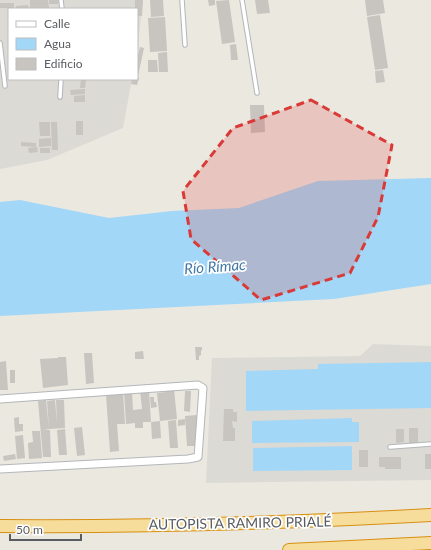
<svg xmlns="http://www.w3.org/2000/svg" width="431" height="550" viewBox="0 0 431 550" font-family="Lato,sans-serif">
<rect width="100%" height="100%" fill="#ebe8e0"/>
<path fill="#dcdad5" d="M 0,0 L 143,0 L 137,52 L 137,9 L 9,9 L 9,79 L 132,79 L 123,128 L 47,160 L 0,169 Z
M 373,344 L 431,346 L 431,480 L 206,483 L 212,358 L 360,356 Z"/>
<path fill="#a3d7f7" d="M 431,178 L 431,284 L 334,299 L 0,316 L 0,202 L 20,200 L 109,218 L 172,211 L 239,208 L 318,181 Z
M 431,362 L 431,408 L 246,411 L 246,371 L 318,369 L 318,364 Z
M 352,418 L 352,422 L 359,422 L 359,442 L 252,443 L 252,421 Z
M 352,446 L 352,470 L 253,471 L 253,448 Z"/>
<path fill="#c8c4c0" d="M 30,0 L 48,0 L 49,9 L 30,9 Z
M 49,0 L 58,0 L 58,4 L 49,4 Z
M 135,0 L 143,0 L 142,16 L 137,16 L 137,9 L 135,9 Z
M 150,0 L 163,0 L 164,16 L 151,17 Z
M 208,0 L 215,0 L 215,5 L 209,6 Z
M 229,0 L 235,42 L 222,44 L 216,1 Z
M 255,0 L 268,0 L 270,13 L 257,14 Z
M 365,0 L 383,0 L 385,13 L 367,16 Z
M 0,3 L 14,3 L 14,8 L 0,8 Z
M 28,5 L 29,9 L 16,9 L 16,6 Z
M 380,15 L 388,68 L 375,70 L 367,17 Z
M 165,17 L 167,51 L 150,52 L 148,18 Z
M 236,44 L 238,60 L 231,60 L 230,45 Z
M 140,47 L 144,48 L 138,76 L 137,75 L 137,59 Z
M 167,52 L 168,72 L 159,72 L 158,53 Z
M 148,60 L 157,60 L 158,72 L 148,72 Z
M 383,70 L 385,82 L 376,83 L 375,71 Z
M 137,77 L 139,78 L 137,85 L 131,84 L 132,79 L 137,79 Z
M 81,79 L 86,79 L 85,88 L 80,88 Z
M 85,89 L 85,94 L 71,95 L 70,90 Z
M 85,95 L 85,102 L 74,102 L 74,96 Z
M 250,105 L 264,105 L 265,132 L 251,133 Z
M 76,121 L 83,121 L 83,135 L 76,135 Z
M 39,122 L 50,122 L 50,136 L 40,136 Z
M 51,122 L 57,122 L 58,150 L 52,150 Z
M 51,138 L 51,146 L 39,147 L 39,139 Z
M 21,142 L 36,143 L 36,147 L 21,146 Z
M 37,147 L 38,152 L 29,153 L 28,148 Z
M 40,148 L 50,148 L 50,153 L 40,153 Z
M 195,347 L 202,347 L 202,350 L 201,351 L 201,355 L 199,356 L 199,360 L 196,360 Z
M 143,351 L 144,359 L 135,359 L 135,352 Z
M 84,353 L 92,353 L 94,383 L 86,384 Z
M 58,357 L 66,357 L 68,385 L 43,388 L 40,359 L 58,358 L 59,367 Z
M 6,361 L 8,390 L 0,390 L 0,362 Z
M 10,370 L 15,370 L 15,383 L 10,383 Z
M 166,389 L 174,389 L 177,419 L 160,421 L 157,393 L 166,392 Z
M 140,390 L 149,390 L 151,422 L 143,422 L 143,428 L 135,428 L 135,423 L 126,424 L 124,392 L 132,392 L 133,410 L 142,409 Z
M 185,391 L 191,391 L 190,412 L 184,411 Z
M 123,392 L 125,424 L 117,424 L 119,451 L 110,452 L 106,395 Z
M 150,397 L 154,397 L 154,402 L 156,402 L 157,407 L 151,408 Z
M 46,400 L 49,429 L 44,430 L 50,430 L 51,457 L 43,457 L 38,401 Z
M 55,400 L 57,423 L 56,400 L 64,400 L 65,428 L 49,429 L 47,401 Z
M 224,409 L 233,409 L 233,412 L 237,412 L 237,422 L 232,421 L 233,428 L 235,428 L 235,441 L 223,441 Z
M 197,415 L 195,446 L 187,446 L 185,416 Z
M 19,417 L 19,424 L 23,424 L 23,431 L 15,432 L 14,418 Z
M 185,419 L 185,425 L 178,426 L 178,420 Z
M 176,420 L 178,448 L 170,448 L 168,421 Z
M 160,421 L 161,438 L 152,439 L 151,422 Z
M 82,427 L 85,455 L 77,456 L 74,428 Z
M 409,428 L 418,428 L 418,444 L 409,444 Z
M 65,429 L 67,455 L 59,455 L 57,430 Z
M 396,429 L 404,429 L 404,442 L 396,443 Z
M 32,431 L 40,431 L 42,458 L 29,459 L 28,443 L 33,442 Z
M 23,435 L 25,458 L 17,459 L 15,436 Z
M 359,450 L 368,450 L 368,467 L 359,467 Z
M 15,454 L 16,459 L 4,461 L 3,456 Z
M 425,454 L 431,454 L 431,469 L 425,469 Z
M 379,457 L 401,457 L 401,469 L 385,469 L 385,467 L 379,467 Z"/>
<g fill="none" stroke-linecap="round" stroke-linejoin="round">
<g stroke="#b3b6ba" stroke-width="5.5">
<path id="service" d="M 61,0 L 62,9
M 182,0 L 185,45
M 242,0 L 257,93
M 0,43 L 5,86
M 60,97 L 61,79
M 390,447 L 431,444"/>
</g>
<g stroke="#b3b6ba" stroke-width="9">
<path id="minor" d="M 0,399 L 198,385 L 203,388 L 198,457 L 188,459 L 0,469"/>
</g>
<g stroke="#d88f12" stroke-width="14">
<path id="trunk" d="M 0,526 C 144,527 287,523 431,515
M 289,550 L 431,543"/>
</g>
<use href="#service" stroke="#fff" stroke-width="3.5"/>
<use href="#minor" stroke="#fff" stroke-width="7"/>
<use href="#trunk" stroke="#f6dd9b" stroke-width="12"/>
</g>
<path fill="#da3a37" fill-opacity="0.2" stroke="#da3a37" stroke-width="3" stroke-dasharray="8 5" stroke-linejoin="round" d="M 311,100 L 392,145 L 378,217 L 350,273 L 261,300 L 191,239 L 183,191 L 233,128 Z"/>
<g text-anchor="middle" stroke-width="3.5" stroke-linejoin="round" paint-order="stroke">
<g font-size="14" fill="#595c60" stroke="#fff">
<text transform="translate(240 523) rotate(-1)" y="5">AUTOPISTA RAMIRO PRIALÉ</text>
</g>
<g font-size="15" font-style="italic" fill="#4379a6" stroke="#fff">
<text transform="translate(215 267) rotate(-4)" y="5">Río Rímac</text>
</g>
</g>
<rect x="8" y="8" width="130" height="72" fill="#ffffff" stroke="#bdbebf"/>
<rect x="16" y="21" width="20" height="6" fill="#ffffff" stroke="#bdbebf"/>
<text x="44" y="28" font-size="12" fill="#595c60">Calle</text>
<rect x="16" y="38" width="20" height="12" fill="#a3d7f7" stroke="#bdbebf"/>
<text x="44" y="48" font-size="12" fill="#595c60">Agua</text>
<rect x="16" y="58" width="20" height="12" fill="#c8c4c0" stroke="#bdbebf"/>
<text x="44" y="68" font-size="12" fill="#595c60">Edificio</text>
<path d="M10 534v6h71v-6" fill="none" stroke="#595c60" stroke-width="2"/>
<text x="16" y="534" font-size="12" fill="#595c60" stroke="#ffffff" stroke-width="3" paint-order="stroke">50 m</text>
</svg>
